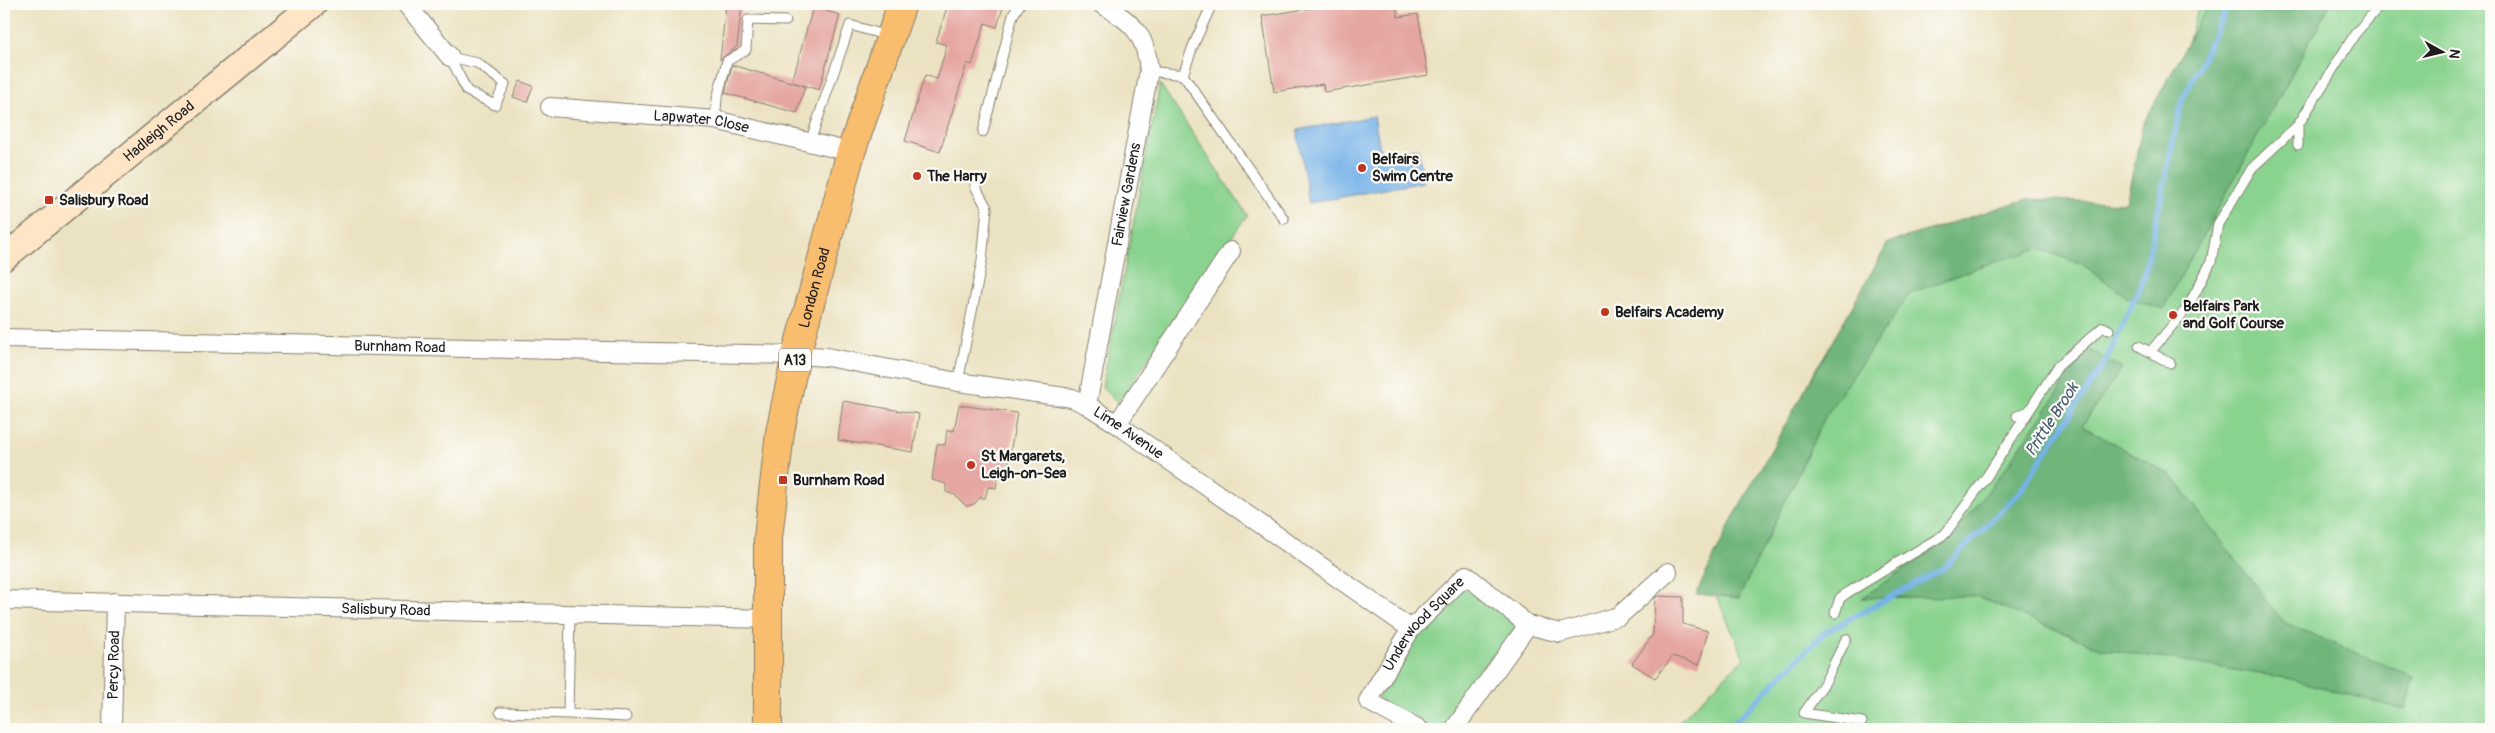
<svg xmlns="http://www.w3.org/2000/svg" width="2495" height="733" viewBox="0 0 2495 733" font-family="Pangolin,sans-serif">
<rect width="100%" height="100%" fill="#fdfcf7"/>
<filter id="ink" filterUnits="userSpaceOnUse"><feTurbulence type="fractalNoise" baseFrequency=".02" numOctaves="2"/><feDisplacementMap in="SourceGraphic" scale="10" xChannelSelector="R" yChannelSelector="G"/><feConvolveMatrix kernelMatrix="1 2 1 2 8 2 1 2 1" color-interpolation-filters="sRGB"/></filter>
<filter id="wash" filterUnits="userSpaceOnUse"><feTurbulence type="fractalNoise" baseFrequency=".0096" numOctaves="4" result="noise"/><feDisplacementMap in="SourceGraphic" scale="20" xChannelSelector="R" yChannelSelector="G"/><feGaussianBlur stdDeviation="1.12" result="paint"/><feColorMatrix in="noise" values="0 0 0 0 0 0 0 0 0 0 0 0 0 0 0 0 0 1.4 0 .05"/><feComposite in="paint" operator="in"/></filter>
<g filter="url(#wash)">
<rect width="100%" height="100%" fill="#ebe2c1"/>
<path fill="#8ad38f" stroke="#537856" d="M 2199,4 L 2491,4 L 2491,729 L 1671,729 L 1744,658 L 1714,591 L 1816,368 L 1891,261 L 2134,237 Z
M 1160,84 L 1247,215 L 1118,403 L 1102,387 Z
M 1466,584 L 1518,626 L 1448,729 L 1429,729 L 1377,699 L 1417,633 Z"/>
<path fill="#6fb57a" stroke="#46684b" d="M 2209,4 L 2330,4 L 2163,309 L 2128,298 L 2082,264 L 2039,249 L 1981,266 L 1909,294 L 1825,417 L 1739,598 L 1696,594 L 1736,512 L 1888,243 L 2027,199 L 2126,203 L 2143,124 Z
M 2088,349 L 2122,368 L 2082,426 L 2171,475 L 2283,622 L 2414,677 L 2405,710 L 2291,679 L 2099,648 L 1976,596 L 1862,598 L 1951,537 L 2005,469 Z"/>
<path fill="#76b2e8" stroke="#496782" d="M 1374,116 L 1381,154 L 1418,148 L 1424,182 L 1309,203 L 1297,130 Z"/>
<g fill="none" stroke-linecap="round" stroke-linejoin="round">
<path stroke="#76b2e8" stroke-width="5.5" d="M 1728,729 L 1824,633 L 1944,568 L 2019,493 L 2107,359 L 2144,277 L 2182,100 L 2229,4"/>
</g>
<g id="blocks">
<path fill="#e5a5a0" d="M 726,4 L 742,4 L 737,46 L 720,60 Z
M 948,4 L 1004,4 L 997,27 L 985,23 L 972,65 L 967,63 L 940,152 L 905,141 L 925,75 L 937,79 L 947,45 L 936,42 Z
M 1337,4 L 1396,4 L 1398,17 L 1418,14 L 1428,75 L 1324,92 L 1323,84 L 1274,92 L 1262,16 Z
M 813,7 L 840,15 L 819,90 L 792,82 Z
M 732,65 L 805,86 L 797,113 L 725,93 Z
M 520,81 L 533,86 L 527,102 L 513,97 Z
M 843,401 L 919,414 L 913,452 L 838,440 Z
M 959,405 L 1017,413 L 1006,478 L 998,477 L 996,488 L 988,487 L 985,498 L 980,498 L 974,504 L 966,506 L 955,495 L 946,492 L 946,484 L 932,480 L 937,444 L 945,445 L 947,430 L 954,431 Z
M 1657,596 L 1683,597 L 1683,624 L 1708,631 L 1699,665 L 1673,656 L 1655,678 L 1632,664 L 1653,634 L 1655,598 Z"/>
</g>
</g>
<g filter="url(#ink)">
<use href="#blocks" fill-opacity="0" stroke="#847f6e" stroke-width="1"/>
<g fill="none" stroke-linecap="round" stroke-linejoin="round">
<g stroke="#847f6e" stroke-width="11">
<path id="lane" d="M 450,57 L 477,63 L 505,84 L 495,105 L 467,91 Z
M 1149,71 L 1183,75 L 1284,219
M 1183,75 L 1193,46 L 1212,4
M 715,120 L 717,99 L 727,61 L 746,50 L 748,20 L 786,21
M 983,132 L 1013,15 L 1020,4
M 810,142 L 850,25 L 888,36
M 2298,145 L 2298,125 L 2355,34 L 2381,4
M 2139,346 L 2170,363
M 2150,352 L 2188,307 L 2211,262 L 2218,224 L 2252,168 L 2298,125
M 958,382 L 982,261 L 987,208 L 975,186
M 2017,416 L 2029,411 L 2058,366 L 2103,327 L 2109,330
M 1835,613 L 1840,598 L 1847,593 L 1945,534 L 1987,476 L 2029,411
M 570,614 L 568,714 L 626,717
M 1846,639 L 1825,682 L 1804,713 L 1862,722
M 500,712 L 568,714"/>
</g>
<g stroke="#847f6e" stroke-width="20">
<g id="street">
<path d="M 406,4 L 450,57"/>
<path id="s1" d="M 550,107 L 715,120 L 851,152"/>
<path id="s2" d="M 4,338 L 796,355 L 827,357 L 958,382 L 1072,398 L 1087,405 L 1117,424 L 1411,629"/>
<path id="s3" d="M 1087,405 L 1149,71 C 1146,34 1133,22 1101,4"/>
<path d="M 1117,424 L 1231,251"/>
<path id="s4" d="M 4,600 L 768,619"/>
<path d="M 1528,625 L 1560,633 L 1619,616 L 1668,572"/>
<path id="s5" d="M 112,729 L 115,602"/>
<path id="s6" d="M 1419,729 L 1368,701 L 1411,629 L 1466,575 L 1528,625 L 1454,729"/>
</g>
</g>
<g stroke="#847f6e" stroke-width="28">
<g id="secondary">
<path id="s7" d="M 4,258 L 314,4"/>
</g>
</g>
<g stroke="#847f6e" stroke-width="30">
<g id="primary">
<path id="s8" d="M 768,729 L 768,538 L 780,432 L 796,355 L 851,152 L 902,4"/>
</g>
</g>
<use href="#lane" stroke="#fff" stroke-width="9"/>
<use href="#street" stroke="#fff" stroke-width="18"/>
<use href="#secondary" stroke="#fde5c5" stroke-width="25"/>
<use href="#primary" stroke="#f9be6d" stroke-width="28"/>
</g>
</g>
<g fill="#c8321e" stroke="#fdfcf7" stroke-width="2">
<circle cx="1362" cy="168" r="5"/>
<circle cx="917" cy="176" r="5"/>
<rect x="44" y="195" width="10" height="10" rx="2.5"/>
<circle cx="1605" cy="312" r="5"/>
<circle cx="2173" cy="315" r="5"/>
<circle cx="971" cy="465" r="5"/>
<rect x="778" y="475" width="10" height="10" rx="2.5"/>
</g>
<g text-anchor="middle" stroke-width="4.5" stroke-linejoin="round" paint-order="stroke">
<rect fill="#fdfcf7" stroke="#605f5e" stroke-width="1" x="779" y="348.5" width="32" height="23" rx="4"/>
<g font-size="14" font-weight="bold" fill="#1c1c1c">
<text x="795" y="365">A13</text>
</g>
<g font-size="15" fill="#1c1c1c" stroke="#fdfcf7">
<text dy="5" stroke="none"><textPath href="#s1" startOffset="152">Lapwater Close</textPath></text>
<text dy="5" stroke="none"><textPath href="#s7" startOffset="200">Hadleigh Road</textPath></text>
<text dy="5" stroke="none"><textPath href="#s3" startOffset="214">Fairview Gardens</textPath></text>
<text dy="5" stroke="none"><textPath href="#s8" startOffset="446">London Road</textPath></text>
<text dy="5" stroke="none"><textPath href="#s2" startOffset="396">Burnham Road</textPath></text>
<text dy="5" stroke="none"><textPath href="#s2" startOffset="1138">Lime Avenue</textPath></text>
<text dy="5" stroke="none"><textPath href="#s4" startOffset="382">Salisbury Road</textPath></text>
<text dy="5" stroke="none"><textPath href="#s6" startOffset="154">Underwood Square</textPath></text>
<text dy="5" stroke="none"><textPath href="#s5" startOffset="64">Percy Road</textPath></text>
</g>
<g font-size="15" font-weight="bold" fill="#1c1c1c" stroke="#fdfcf7" text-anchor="start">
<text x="1372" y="164">Belfairs<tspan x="1372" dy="17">Swim Centre</tspan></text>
<text x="927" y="181">The Harry</text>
<text x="59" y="205">Salisbury Road</text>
<text x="2183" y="311">Belfairs Park<tspan x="2183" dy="17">and Golf Course</tspan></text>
<text x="1615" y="317">Belfairs Academy</text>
<text x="981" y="461">St Margarets,<tspan x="981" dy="17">Leigh-on-Sea</tspan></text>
<text x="793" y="485">Burnham Road</text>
</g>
<g font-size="16" font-style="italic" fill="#40586e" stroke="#fdfcf7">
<text transform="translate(2051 419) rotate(-57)" y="6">Prittle Brook</text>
</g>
</g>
<rect width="2495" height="733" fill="none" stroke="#fdfcf7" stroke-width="20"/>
<g transform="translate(2442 52) rotate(98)" stroke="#fdfcf7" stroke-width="4" paint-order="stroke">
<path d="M0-4L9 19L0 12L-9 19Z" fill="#1c1c1c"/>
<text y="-8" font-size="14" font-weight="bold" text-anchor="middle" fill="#1c1c1c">N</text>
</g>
</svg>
